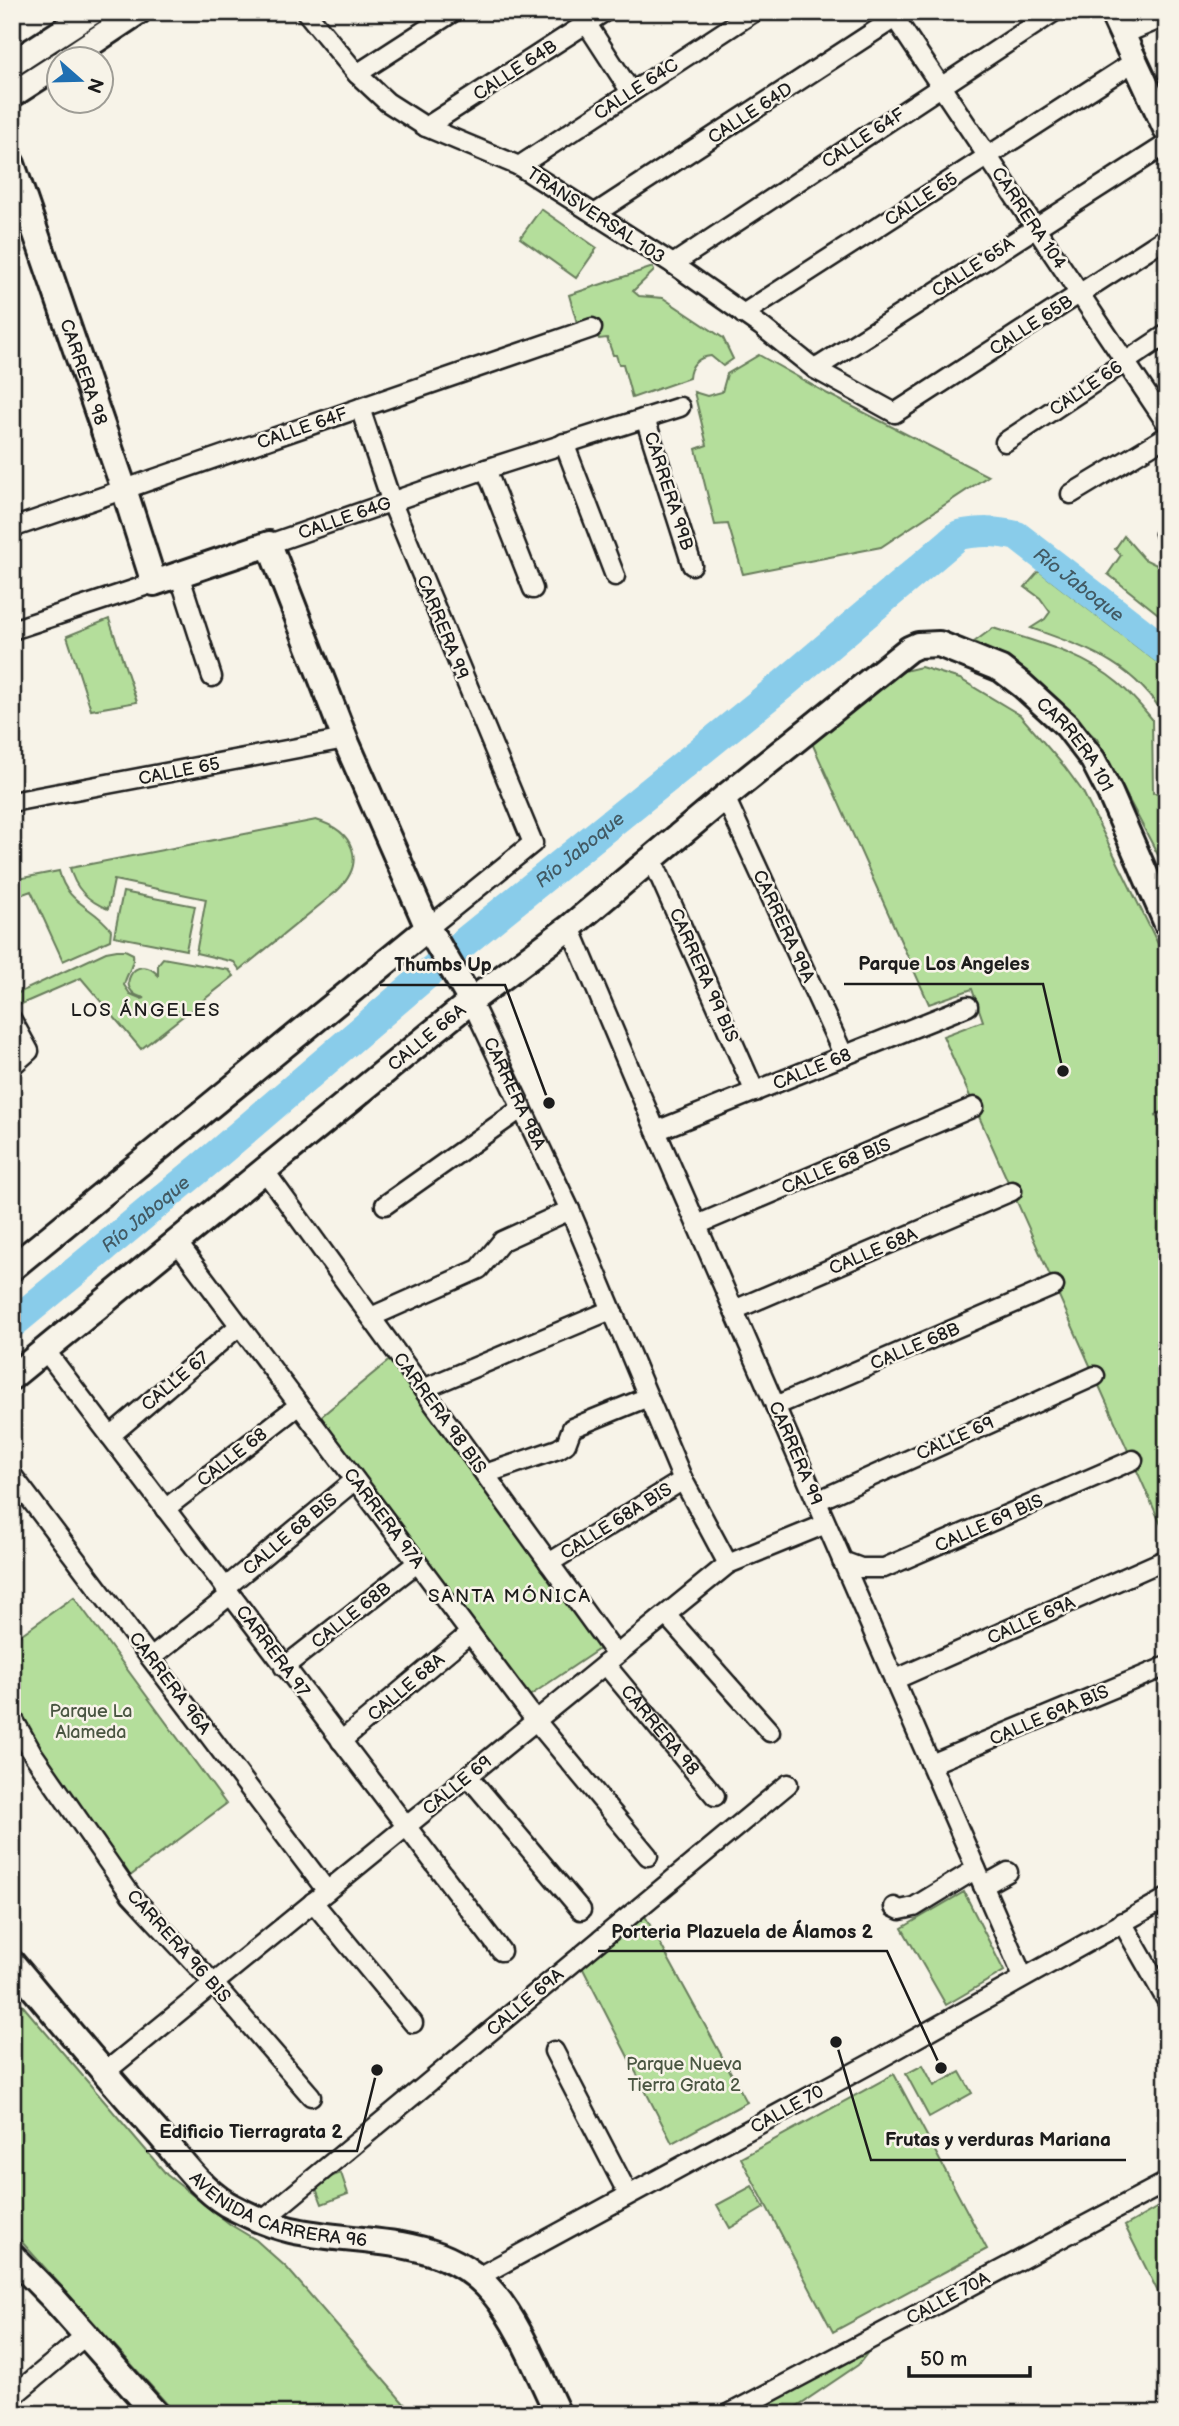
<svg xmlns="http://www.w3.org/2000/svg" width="1179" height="2426" viewBox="0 0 1179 2426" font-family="'Balsamiq Sans',sans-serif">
<rect width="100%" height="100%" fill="#f7f3e8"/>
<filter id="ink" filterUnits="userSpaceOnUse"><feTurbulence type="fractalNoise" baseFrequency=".0143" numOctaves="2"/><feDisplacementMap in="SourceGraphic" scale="14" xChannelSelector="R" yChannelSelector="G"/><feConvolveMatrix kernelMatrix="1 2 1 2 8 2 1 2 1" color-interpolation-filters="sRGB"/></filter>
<g filter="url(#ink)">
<path fill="#b4de9b" stroke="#687d5c" stroke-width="2" d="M 541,209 L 597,248 L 576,278 L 520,238 Z
M 653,267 L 654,271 L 633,291 L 639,296 L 663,298 L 723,338 L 733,359 L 723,366 L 711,356 C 698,357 690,365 689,378 L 632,398 L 623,364 L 619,364 L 616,355 L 613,355 L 607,338 L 599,339 L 590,318 L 577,323 L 569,295 Z
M 759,355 L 828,394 L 988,476 L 881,547 L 743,574 L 728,524 L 715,525 L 696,449 L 707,445 L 694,392 L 707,396 L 722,392 L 727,374 Z
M 1124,536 L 1144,559 L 1167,570 L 1167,621 L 1108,574 L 1121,555 L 1115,549 Z
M 1051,553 L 1167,641 L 1167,657 L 1045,560 Z
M 1039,571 L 1167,670 L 1167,720 C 1134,663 1089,649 1031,628 L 1045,619 L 1050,612 L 1040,598 L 1025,587 Z
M 109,619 L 137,702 L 91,710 L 67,636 Z
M 993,628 C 1036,642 1083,653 1118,683 C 1131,694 1142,707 1152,719 L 1153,793 L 1167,792 L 1167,872 L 1097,739 L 1008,659 L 974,642 Z
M 921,667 L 960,679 L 1020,715 L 1064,766 L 1083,792 L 1167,962 L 1167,1109 L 1156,1115 L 1167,1137 L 1167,1538 L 943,1036 L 983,1021 L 972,989 L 929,1004 L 812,743 L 900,672 Z
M 316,820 C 354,831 367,862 337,891 L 240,970 L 234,962 L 196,953 L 206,899 L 114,880 L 108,909 C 88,901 75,889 70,868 Z
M 59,871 C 67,905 94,906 111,930 L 110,940 L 63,961 L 31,891 L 12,898 L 12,880 Z
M 123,892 L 195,906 L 186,950 L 114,936 Z
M 117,950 L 125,950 L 133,954 C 135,965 126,974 124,985 L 130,994 L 142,999 L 145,998 C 112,993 135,950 158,975 L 158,964 L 163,958 L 229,970 L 234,976 L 141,1049 L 81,978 L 19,1005 L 16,994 L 106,952 Z
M 392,1358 L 599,1649 L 525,1699 L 318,1419 Z
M 74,1597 L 226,1804 L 130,1876 L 37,1751 L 12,1703 L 12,1641 Z
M 964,1892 L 1004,1971 L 946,2005 L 902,1928 Z
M 645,1916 L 747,2102 L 672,2143 L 582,1967 Z
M 12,1993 L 167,2175 L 231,2225 L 256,2240 L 287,2268 L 413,2414 L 176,2414 L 12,2231 Z
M 923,2065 L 934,2086 L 960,2072 L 972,2093 L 929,2117 L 906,2074 Z
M 894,2074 L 987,2249 L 833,2332 L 741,2158 Z
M 341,2173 L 348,2194 L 322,2204 L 314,2183 Z
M 752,2186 L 764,2208 L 730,2228 L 717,2205 Z
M 1167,2202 L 1167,2310 L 1125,2226 Z
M 875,2343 L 858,2365 L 793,2409 L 791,2414 L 738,2414 Z"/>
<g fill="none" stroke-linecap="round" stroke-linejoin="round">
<path stroke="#89ccea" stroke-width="30" id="s1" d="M 12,1324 L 216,1155 L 467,940 L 781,686 L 959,535 C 980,531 996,531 1017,536 L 1167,652"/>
<g stroke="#1c1c1c" stroke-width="23">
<g id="street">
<path d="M 306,12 L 357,74 L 387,102 L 426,127 L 519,166 L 673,264 L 761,326 L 815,369 L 895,413 L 1167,237"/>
<path d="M 579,12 L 631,92"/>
<path d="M 891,12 L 1167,424"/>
<path d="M 1122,35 L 1167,16"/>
<path d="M 357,74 L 453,12"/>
<path d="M 426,127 L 604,12"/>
<path d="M 519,166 L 754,12"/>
<path d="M 596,213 L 904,12"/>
<path d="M 673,264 L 1054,12"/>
<path d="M 743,314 L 1135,61"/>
<path d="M 815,369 L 1167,144"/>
<path d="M 360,408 L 392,503 L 533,843 L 428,928"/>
<path d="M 645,418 L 692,565"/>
<path d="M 1005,442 L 1167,334"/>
<path d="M 564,443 L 615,576"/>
<path d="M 486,469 L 533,589"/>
<path d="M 1071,494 L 1167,436"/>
<path d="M 12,528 L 592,328"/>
<path d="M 1165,533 L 1167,532"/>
<path id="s2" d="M 269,544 L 486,469 L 680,407"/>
<path d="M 179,574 L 212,677"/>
<path d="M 12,630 L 154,583"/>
<path d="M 725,797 L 844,1056"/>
<path d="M 12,802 L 345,739"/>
<path d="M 652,859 L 755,1092"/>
<path d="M 570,927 L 656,1131 L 1023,1977"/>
<path id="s3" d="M 471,1001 L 570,1210 L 683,1480 L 728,1564"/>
<path d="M 12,1020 L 29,1051 L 12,1066"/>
<path d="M 656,1131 L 968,1006"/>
<path d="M 264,1170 L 616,1655"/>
<path d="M 385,1205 L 522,1108"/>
<path d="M 697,1225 L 974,1107"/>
<path d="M 177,1242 L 536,1721 L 648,1856"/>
<path d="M 734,1310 L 1012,1191"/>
<path d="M 371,1317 L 479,1269 L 502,1241 L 570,1210"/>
<path d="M 45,1350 L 501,1951"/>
<path d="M 423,1389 L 611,1310"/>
<path d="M 775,1406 L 1054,1286"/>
<path d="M 110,1436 L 239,1326"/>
<path d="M 485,1474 L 558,1449 L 566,1444 L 572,1428 L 648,1397"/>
<path d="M 12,1475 L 327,1891"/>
<path d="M 817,1501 L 1095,1376"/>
<path d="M 165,1509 L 299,1405"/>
<path d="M 842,1561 L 861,1568 L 884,1568 L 1133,1460"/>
<path d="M 549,1563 L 683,1480"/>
<path d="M 225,1588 L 355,1480"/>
<path d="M 666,1615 L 770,1732"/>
<path d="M 151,1658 L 230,1595"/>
<path id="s4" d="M 605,1664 L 715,1796"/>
<path d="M 284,1667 L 417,1563"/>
<path d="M 894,1680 L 1167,1559"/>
<path d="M 12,1717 L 33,1754 L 131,1895 L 214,1984 L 311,2096"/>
<path d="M 341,1741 L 470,1633"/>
<path d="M 931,1764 L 1167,1666"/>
<path d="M 468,1776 L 581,1910"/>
<path d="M 983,1886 L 1008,1872"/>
<path d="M 313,1902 L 413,2023"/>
<path d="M 894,1907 L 900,1910 L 914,1907 L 976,1869"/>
<path d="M 1122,1922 L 1167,2001"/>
<path d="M 554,2051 L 628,2194"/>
<path d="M 104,2073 L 728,1564 L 826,1524"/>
<path d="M 262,2221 L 788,1784"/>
<path d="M 478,2277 L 879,2059 L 1167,1898"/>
<path d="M 12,2397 L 86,2335"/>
<path d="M 729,2414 L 1167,2182"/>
</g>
</g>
<g stroke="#1c1c1c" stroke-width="30">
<g id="secondary">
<path d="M 1112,12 L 1167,131"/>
<path d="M 66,60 L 138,12"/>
<path d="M 12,64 L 92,12"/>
<path d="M 12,95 L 60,64"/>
<path id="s5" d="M 12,164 L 124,489 L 154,583 L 269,544 L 345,739 L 428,928 L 471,1001"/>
<path d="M 12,1268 L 428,928"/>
<path id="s6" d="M 12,1377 L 471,1001 L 570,927 L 725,797 L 909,649 L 918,645 L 939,644 L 1001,669 L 1022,685 L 1067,726 L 1093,760 L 1110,793 L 1167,924"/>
<path id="s7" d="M 12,1963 C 60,2020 107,2077 157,2132 C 178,2156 199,2187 227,2204 C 247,2215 269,2225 291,2230 C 360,2246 442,2232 493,2293 C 520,2325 539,2375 558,2414"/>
<path d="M 12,2256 L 53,2298 L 156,2414"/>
</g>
</g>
<use href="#street" stroke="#f7f3e8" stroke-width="18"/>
<use href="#secondary" stroke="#f7f3e8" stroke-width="24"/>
</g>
</g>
<g text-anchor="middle" stroke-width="5" stroke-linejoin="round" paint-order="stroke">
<g font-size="18" fill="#1c1c1c" stroke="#f7f3e8">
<text transform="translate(515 70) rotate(-33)" y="6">CALLE 64B</text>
<text transform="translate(636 89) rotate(-33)" y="6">CALLE 64C</text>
<text transform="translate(750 113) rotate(-33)" y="6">CALLE 64D</text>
<text transform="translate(863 138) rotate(-33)" y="6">CALLE 64F</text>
<text transform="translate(921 199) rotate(-33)" y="6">CALLE 65</text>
<text transform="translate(596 215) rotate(33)" y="6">TRANSVERSAL 103</text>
<text transform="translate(1029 218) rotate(56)" y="6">CARRERA 104</text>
<text transform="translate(973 267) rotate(-33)" y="6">CALLE 65A</text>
<text transform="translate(1031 325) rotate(-33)" y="6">CALLE 65B</text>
<text dy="6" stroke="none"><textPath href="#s5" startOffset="220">CARRERA 98</textPath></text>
<text transform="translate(1086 388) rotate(-34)" y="6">CALLE 66</text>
<text transform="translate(302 428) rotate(-19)" y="6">CALLE 64F</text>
<text transform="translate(669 491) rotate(72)" y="6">CARRERA 99B</text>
<text dy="6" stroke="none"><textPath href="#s2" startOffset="80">CALLE 64G</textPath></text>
<text transform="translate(443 627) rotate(68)" y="6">CARRERA 99</text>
<text dy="6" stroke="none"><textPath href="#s6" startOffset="1360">CARRERA 101</textPath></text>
<text transform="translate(179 771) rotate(-11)" y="6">CALLE 65</text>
<text transform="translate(784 926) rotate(65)" y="6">CARRERA 99A</text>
<text transform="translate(704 975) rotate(66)" y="6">CARRERA 99 BIS</text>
<text dy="6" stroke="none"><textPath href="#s6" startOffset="536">CALLE 66A</textPath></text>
<text transform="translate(812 1069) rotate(-22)" y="6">CALLE 68</text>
<text dy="6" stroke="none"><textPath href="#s3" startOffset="102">CARRERA 98A</textPath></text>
<text transform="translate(836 1166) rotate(-23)" y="6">CALLE 68 BIS</text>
<text transform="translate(873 1251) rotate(-23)" y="6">CALLE 68A</text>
<text transform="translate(915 1346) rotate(-23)" y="6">CALLE 68B</text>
<text transform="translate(175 1381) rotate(-40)" y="6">CALLE 67</text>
<text transform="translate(440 1413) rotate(54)" y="6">CARRERA 98 BIS</text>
<text transform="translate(955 1438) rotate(-24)" y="6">CALLE 69</text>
<text transform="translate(796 1453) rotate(67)" y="6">CARRERA 99</text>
<text transform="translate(232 1457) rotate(-38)" y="6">CALLE 68</text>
<text transform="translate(384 1518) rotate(53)" y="6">CARRERA 97A</text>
<text transform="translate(616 1521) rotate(-32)" y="6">CALLE 68A BIS</text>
<text transform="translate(989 1523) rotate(-24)" y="6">CALLE 69 BIS</text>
<text transform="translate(290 1534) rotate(-40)" y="6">CALLE 68 BIS</text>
<text transform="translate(351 1615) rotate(-38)" y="6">CALLE 68B</text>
<text transform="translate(1031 1620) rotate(-24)" y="6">CALLE 69A</text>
<text transform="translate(273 1651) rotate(53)" y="6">CARRERA 97</text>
<text transform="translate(170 1683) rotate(53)" y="6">CARRERA 96A</text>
<text transform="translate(406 1687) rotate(-40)" y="6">CALLE 68A</text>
<text transform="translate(1049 1715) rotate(-23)" y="6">CALLE 69A BIS</text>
<text dy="6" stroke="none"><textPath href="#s4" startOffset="86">CARRERA 98</textPath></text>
<text transform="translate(457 1785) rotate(-39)" y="6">CALLE 69</text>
<text transform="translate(179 1946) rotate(48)" y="6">CARRERA 96 BIS</text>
<text transform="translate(525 2002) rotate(-40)" y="6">CALLE 69A</text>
<text transform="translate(787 2109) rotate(-29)" y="6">CALLE 70</text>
<text dy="6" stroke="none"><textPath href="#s7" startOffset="374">AVENIDA CARRERA 96</textPath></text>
<text transform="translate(948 2298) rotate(-28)" y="6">CALLE 70A</text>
</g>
<g font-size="18" fill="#4a5642" stroke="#f7f3e8">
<text x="91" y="1717">Parque La<tspan x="91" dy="21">Alameda</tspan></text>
<text x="684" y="2070">Parque Nueva<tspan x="684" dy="21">Tierra Grata 2</tspan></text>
</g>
<g font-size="19" font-style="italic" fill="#425a64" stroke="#f7f3e8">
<text dy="7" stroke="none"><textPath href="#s1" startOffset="1370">Río Jaboque</textPath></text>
<text dy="7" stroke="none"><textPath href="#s1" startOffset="740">Río Jaboque</textPath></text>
<text dy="7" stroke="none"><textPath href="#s1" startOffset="173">Río Jaboque</textPath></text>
</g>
<g font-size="19" letter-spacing="2" fill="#1c1c1c" stroke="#f7f3e8">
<text x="146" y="1016">LOS ÁNGELES</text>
<text x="510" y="1602">SANTA MÓNICA</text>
</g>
</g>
<path fill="none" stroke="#1c1c1c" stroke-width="2.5" d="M1063 1071L1043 984H844M549 1103L505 985H380M941 2068L887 1951H598M377 2070L357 2151H146M836 2042L871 2160H1126"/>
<g fill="#1c1c1c" stroke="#f7f3e8" stroke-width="2.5">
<circle cx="1063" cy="1071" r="7"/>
<circle cx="549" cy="1103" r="7"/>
<circle cx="941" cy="2068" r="7"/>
<circle cx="377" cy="2070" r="7"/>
<circle cx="836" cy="2042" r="7"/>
</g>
<g font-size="19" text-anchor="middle" font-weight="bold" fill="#1c1c1c" stroke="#f7f3e8" stroke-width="5" stroke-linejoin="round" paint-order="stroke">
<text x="944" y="970">Parque Los Angeles</text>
<text x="443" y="971">Thumbs Up</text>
<text x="742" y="1938">Porteria Plazuela de Álamos 2</text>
<text x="251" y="2138">Edificio Tierragrata 2</text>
<text x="998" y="2146">Frutas y verduras Mariana</text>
</g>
<rect width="1179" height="2426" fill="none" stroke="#f7f3e8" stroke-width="42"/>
<rect x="21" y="21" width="1137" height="2384" fill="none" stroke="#1c1c1c" stroke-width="2.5" filter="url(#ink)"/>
<g transform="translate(80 80) rotate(110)"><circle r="33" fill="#f7f3e8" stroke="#9f9d96" stroke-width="2"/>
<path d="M0-5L12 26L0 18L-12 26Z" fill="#1f6fb2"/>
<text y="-10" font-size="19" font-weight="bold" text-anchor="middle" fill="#1c1c1c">N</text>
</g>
<path d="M909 2366v10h121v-10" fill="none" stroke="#1c1c1c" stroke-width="3.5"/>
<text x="920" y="2366" font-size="21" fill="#1c1c1c" stroke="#f7f3e8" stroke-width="5" paint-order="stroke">50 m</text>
</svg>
